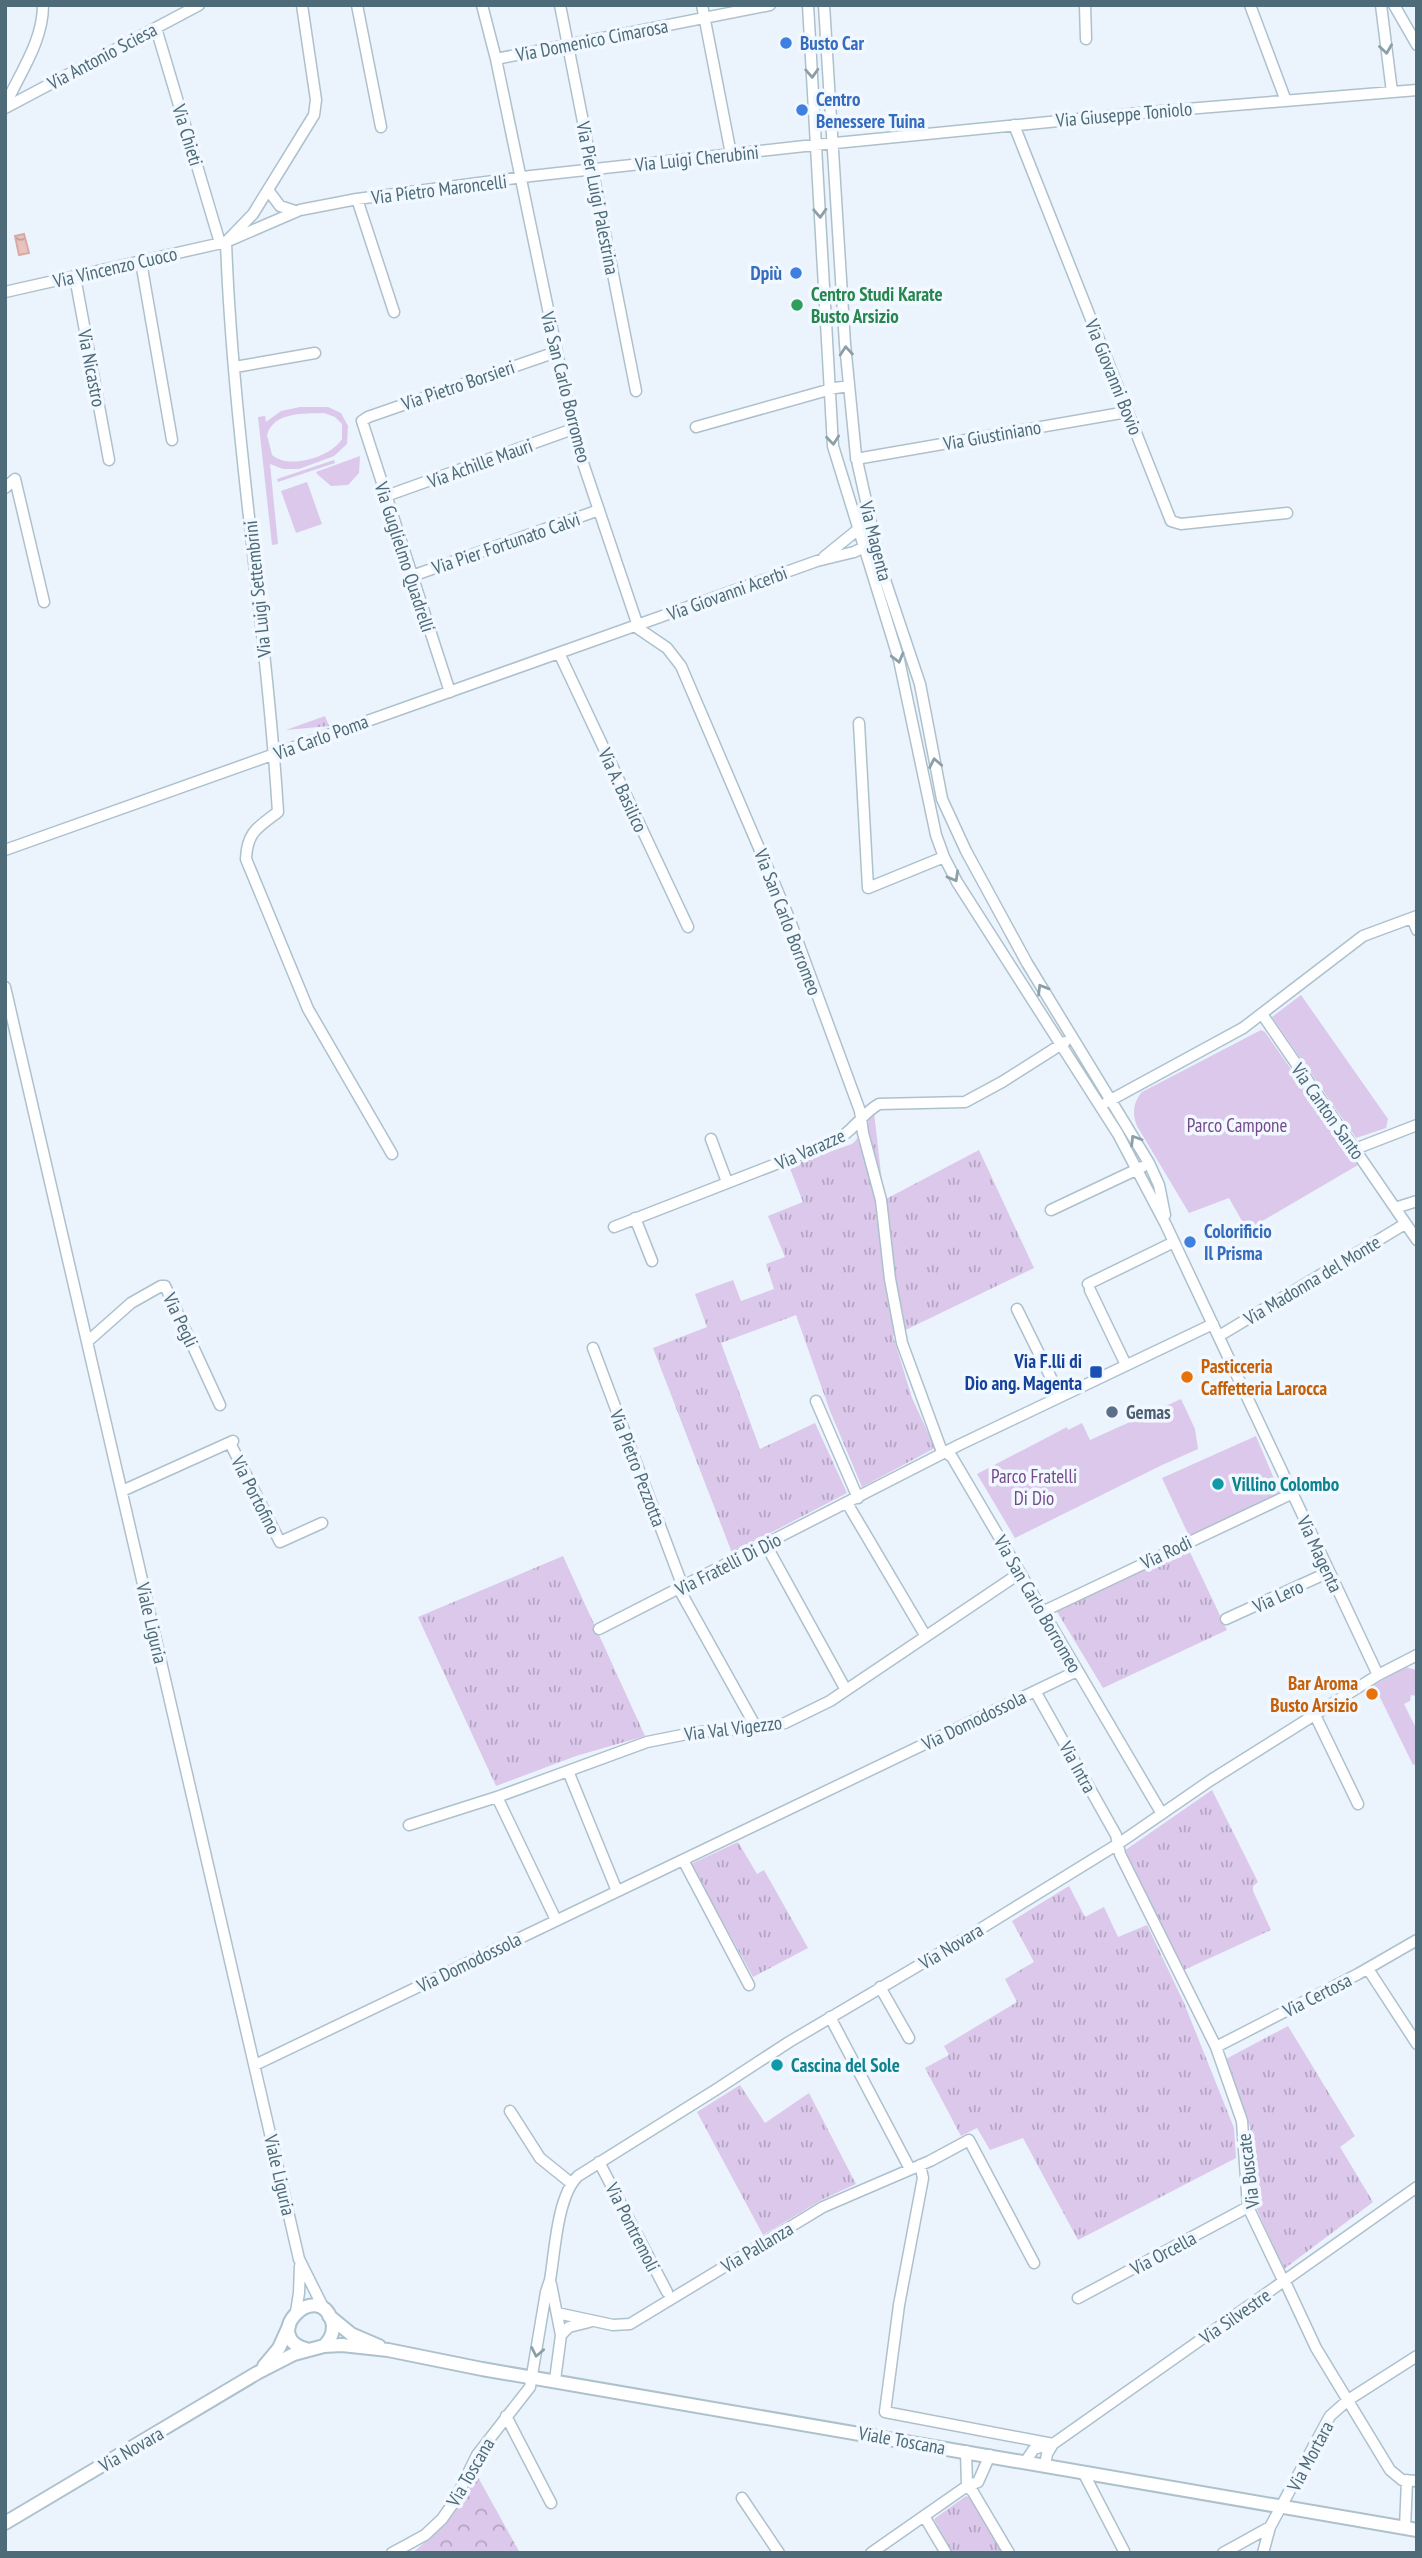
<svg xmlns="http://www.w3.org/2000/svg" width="1422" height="2558" viewBox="0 0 1422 2558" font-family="'PT Sans Narrow',sans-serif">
<defs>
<pattern id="grass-tufts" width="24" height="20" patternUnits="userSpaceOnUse" patternTransform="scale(1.75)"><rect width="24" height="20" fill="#dbc8eb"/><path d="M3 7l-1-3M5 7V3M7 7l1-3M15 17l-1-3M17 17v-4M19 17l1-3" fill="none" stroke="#b4a6c3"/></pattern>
<pattern id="forest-crowns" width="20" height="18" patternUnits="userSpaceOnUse" patternTransform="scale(1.75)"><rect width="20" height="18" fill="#dbc8eb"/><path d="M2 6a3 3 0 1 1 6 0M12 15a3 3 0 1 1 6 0" fill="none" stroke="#b4a6c3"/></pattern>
<pattern id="water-waves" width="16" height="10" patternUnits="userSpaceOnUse" patternTransform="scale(1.75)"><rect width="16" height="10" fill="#e7c2be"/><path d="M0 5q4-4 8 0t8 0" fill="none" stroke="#bda29f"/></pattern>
</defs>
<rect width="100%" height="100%" fill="#ebf3fd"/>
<path fill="url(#grass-tufts)" d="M 325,716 L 329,726 L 286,730 Z
M 874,1112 L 884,1200 L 979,1150 L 1034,1268 L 893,1336 L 912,1398 L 935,1448 L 862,1487 L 830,1411 L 796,1315 L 721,1343 L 760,1449 L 815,1423 L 847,1493 L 732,1553 L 653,1348 L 707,1327 L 695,1294 L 733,1280 L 741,1301 L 774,1289 L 766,1264 L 785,1257 L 768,1216 L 803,1202 L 789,1166 L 852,1144 C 862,1136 865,1122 874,1112 Z
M 1188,1548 L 1227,1630 L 1103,1688 L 1056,1610 Z
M 563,1556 L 645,1736 L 576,1756 L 496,1786 L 418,1617 Z
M 1212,1790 L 1258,1882 L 1253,1886 L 1253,1891 L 1271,1930 L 1184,1970 L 1124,1851 Z
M 738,1842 L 757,1874 L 764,1870 L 808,1948 L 753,1977 L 691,1864 Z
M 1069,1886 L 1085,1917 L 1104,1907 L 1118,1937 L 1147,1925 L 1184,2003 L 1234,2128 L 1236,2158 L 1078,2240 L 1023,2138 L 990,2150 L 977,2128 L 961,2136 L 925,2068 L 949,2055 L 944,2046 L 1017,2002 L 1005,1979 L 1034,1962 L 1012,1921 Z
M 1288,2026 L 1355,2136 L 1340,2147 L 1373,2202 L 1284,2269 L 1254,2203 L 1250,2127 L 1224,2060 Z
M 740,2085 L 765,2123 L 809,2093 L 856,2184 L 823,2199 L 763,2235 L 697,2112 Z
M 966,2496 L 971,2498 L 1003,2553 L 951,2553 L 934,2519 Z"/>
<path fill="url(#forest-crowns)" d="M 474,2470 L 520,2553 L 412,2553 C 443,2530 457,2504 474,2470 Z"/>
<path fill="#dbc8eb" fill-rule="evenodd" d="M 300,407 L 328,407 L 341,413 L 348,426 L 347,444 L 334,456 L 299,469 L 283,469 L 270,464 L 278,544 L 272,545 L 258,417 L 265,416 L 266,422 L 281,411 ZM 324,413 L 335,417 L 342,424 L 342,439 C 331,457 289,470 272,455 L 267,435 C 274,411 304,414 324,413 Z
M 360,456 L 359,473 L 348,485 L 331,486 L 317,474 L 316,472 Z
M 334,460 L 335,463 L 278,482 L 277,479 Z
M 307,482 L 322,524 L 296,533 L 281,491 Z
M 1301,995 L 1388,1119 L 1386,1128 L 1356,1138 L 1272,1017 Z
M 1261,1030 L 1265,1032 L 1358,1165 L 1247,1230 L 1229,1198 L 1189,1213 L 1137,1126 C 1132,1114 1133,1102 1142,1092 Z
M 1181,1399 L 1195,1429 L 1198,1449 L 1160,1466 L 1015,1538 L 977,1474 L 1067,1427 L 1068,1430 L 1082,1423 L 1090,1440 Z
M 1256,1436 L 1280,1493 L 1189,1536 L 1162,1478 Z
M 1405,1667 L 1417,1670 L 1417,1696 L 1411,1695 L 1410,1701 L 1404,1704 L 1417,1730 L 1417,1763 L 1413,1765 L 1374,1685 Z"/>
<path fill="url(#water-waves)" stroke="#d9aaa5" stroke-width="2" d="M 24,234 L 29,253 L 19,255 L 15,236 Z"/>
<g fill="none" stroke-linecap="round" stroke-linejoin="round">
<g stroke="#adc1cd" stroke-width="13">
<path id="minor" d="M 302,5 L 316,100 L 314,115 L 253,214 L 226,242 C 233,433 266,622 278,812 C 258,827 247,832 246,859 L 308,1009 L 392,1154
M 357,5 L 381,127
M 482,5 L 496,59 L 569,410 L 582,460 L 639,629 L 667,648 L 681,666 L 789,918 L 860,1111 L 863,1133 L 881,1200 L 890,1279 L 902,1343 L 941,1449 L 952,1457 L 1162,1814
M 560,5 L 636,391
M 702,5 L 731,154
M 808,5 L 833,446 L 899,660 L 936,835 L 944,857 L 957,882 L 1118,1134 L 1166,1225 L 1378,1675
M 824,5 L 845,344 L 856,456 L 881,568 L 920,684 L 942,799 L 966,851 L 1027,963 L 1149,1163 L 1159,1185 L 1165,1215
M 1085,5 L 1086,39
M 1250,5 L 1286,101
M 1381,5 L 1392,92
M 1394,5 L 1417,45
M 156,28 L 220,243
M 496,59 L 770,5
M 5,106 C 19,74 43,42 43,5
M 5,108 L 199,5
M 1014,125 L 1171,521 L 1181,524 L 1287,513
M 268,190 L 280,206 L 295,211
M 357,199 L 394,312
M 141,262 L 172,440
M 75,277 L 109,460
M 5,292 L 226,242 L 300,210 L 357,199 L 531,176 L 805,146 L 1150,112 L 1417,90
M 235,367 L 315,353
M 696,427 L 835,388 L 849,386
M 856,459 L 1127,412
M 5,488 L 15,479 L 44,602
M 386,496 L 573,429
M 824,557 L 861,527
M 412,576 L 599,510
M 559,653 L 688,927
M 450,692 L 362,421 L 368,417 L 556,352
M 859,723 L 868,888 L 944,857
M 5,850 L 817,561 L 854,552 L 868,545
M 1412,918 L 1417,930
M 5,987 L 299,2259 L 324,2309
M 1262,1014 L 1417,1240
M 1107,1102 L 1243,1028 L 1363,936 L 1417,916
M 711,1139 L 727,1182
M 1355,1149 L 1417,1125
M 1395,1208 L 1417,1201
M 1051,1210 L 1142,1167
M 635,1218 L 652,1261
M 614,1227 L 835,1141 C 853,1132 861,1114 879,1104 L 965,1102 L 1002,1082 L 1065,1042
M 1088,1284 L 1174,1242
M 1090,1290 L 1126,1365
M 1017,1309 L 1060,1396
M 1219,1336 L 1405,1224
M 87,1342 L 131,1303 L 161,1286 L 165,1286 L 220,1405
M 593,1348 L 683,1587
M 816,1401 L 858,1498
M 230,1443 L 280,1542 L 322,1523
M 122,1491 L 233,1441
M 847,1503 L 925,1635
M 766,1545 L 846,1690
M 679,1589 L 757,1729
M 1042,1612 L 1291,1494
M 1226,1619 L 1329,1572
M 599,1629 L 959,1445 L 1213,1324
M 1035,1691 L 1116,1835 L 1120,1854 L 1216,2047 L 1242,2121 L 1248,2207 L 1281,2276 L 1287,2286 L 1316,2348 L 1390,2470 L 1402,2480 L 1417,2481
M 1315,1715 L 1358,1804
M 568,1771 L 617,1891
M 497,1797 L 556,1920
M 409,1825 L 497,1797 L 647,1742 L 697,1732 L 762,1728 L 785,1723 L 830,1701 L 1020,1573
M 683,1860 L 749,1985
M 1368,1969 L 1417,2044
M 880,1987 L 909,2038
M 830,2017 L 910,2169
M 1216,2047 L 1358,1974 L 1417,1940
M 255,2065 L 1077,1671
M 510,2111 L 540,2158 L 571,2183
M 599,2162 L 667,2292
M 920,2165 L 923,2178 L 899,2305 L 885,2412 L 1053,2444
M 551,2284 L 561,2335 L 555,2380
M 1078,2298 L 1248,2207
M 296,2312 L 299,2293 L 300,2266
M 557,2313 L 613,2325 L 630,2324 L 823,2207 L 930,2161 L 969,2140 L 1034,2263
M 561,2335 L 569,2327 L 589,2322
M 506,2416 L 551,2503
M 966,2451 L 967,2486 L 973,2492 L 1009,2553
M 1025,2462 L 1034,2449 L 1049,2445
M 1045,2465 L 1047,2454 L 1053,2444 L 1417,2187
M 1083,2472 L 1124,2551
M 742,2498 L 779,2553
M 924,2516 L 946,2553
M 1405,2528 L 1407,2480
M 392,2553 L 425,2535 L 442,2519 L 454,2502 L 477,2455 L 530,2387 L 546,2292 L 550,2280 C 555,2252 557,2196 578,2176 L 717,2089 L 789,2042 L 977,1931 L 1118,1844 L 1211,1780 L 1378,1675 L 1417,1655
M 871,2553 L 967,2486 L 978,2482 L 990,2455
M 1223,2553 L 1270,2527
M 1263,2553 L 1270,2527 L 1330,2416 L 1348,2400 L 1417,2356"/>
</g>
<g stroke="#adc1cd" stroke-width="16">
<path id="tertiary" d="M 329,2316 L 351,2334 L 379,2346
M 324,2346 L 342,2345 L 388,2350 L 482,2369 L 1417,2530
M 264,2366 L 279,2348 L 289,2326
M 5,2523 L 257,2373 L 294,2354 L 324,2346 C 331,2339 335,2331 332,2321 C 317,2277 257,2338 309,2350"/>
</g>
<use href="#minor" stroke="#fff" stroke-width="10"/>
<use href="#tertiary" stroke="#fff" stroke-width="12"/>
</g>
<defs><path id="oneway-chevron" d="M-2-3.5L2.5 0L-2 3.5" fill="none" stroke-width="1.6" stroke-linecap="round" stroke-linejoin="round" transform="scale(1.75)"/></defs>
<g stroke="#8b9fa7">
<use href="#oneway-chevron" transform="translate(1386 49) rotate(82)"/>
<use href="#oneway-chevron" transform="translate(812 73) rotate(87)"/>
<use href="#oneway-chevron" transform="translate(820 213) rotate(87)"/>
<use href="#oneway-chevron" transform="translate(846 351) rotate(-95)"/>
<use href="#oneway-chevron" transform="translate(833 440) rotate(84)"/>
<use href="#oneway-chevron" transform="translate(898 658) rotate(75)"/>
<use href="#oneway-chevron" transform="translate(935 763) rotate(-101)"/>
<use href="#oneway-chevron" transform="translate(954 877) rotate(61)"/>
<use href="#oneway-chevron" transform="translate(1042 989) rotate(-121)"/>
<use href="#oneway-chevron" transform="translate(1135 1140) rotate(-122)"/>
<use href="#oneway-chevron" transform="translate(537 2352) rotate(101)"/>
</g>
<g fill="#3f7fe0" stroke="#f2f8ff" stroke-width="2.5">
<circle cx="786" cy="43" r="7"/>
<circle cx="802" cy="110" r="7"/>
<circle cx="796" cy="273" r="7"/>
<circle cx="1190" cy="1242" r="7"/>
</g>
<circle fill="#2e9e5b" stroke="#f2f8ff" stroke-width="2.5" cx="797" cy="305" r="7"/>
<rect fill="#1a4fb4" stroke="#f2f8ff" stroke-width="2.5" x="1089" y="1365" width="14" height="14" rx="3.5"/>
<g fill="#e8710a" stroke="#f2f8ff" stroke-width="2.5">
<circle cx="1187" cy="1377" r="7"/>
<circle cx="1372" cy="1694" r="7"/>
</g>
<circle fill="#5c6f8a" stroke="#f2f8ff" stroke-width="2.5" cx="1112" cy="1412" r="7"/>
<g fill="#0f9aa8" stroke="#f2f8ff" stroke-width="2.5">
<circle cx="1218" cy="1484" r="7"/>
<circle cx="777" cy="2065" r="7"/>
</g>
<g text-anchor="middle" stroke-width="7" stroke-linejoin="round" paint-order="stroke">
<g font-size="19" fill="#4d6b78" stroke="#f2f8ff">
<text transform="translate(592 40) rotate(-11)" y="7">Via Domenico Cimarosa</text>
<text transform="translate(102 56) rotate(-28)" y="7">Via Antonio Sciesa</text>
<text transform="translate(1124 114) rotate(-5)" y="7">Via Giuseppe Toniolo</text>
<text transform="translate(188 135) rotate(73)" y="7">Via Chieti</text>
<text transform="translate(697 158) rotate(-6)" y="7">Via Luigi Cherubini</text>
<text transform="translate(439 189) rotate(-7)" y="7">Via Pietro Maroncelli</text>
<text transform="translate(598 198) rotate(79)" y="7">Via Pier Luigi Palestrina</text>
<text transform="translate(115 267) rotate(-13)" y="7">Via Vincenzo Cuoco</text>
<text transform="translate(92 368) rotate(79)" y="7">Via Nicastro</text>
<text transform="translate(1114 377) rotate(68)" y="7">Via Giovanni Bovio</text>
<text transform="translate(458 385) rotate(-19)" y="7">Via Pietro Borsieri</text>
<text transform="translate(566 387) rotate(76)" y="7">Via San Carlo Borromeo</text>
<text transform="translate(992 435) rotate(-10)" y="7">Via Giustiniano</text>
<text transform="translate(480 463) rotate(-20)" y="7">Via Achille Mauri</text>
<text transform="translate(876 541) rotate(76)" y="7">Via Magenta</text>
<text transform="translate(506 543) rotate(-19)" y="7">Via Pier Fortunato Calvi</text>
<text transform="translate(405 557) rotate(72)" y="7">Via Guglielmo Quadrelli</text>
<text transform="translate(257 589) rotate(-96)" y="7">Via Luigi Settembrini</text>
<text transform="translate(727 593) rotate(-20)" y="7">Via Giovanni Acerbi</text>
<text transform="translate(321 737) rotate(-20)" y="7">Via Carlo Poma</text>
<text transform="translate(623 790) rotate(65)" y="7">Via A. Basilico</text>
<text transform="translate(788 922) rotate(69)" y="7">Via San Carlo Borromeo</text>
<text transform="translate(1328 1111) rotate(55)" y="7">Via Canton Santo</text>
<text transform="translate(810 1149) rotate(-24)" y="7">Via Varazze</text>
<text transform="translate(1312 1280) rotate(-31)" y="7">Via Madonna del Monte</text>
<text transform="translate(181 1320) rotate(65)" y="7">Via Pegli</text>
<text transform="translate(638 1468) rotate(69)" y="7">Via Pietro Pezzotta</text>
<text transform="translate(256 1495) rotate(63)" y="7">Via Portofino</text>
<text transform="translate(1166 1552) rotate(-25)" y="7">Via Rodi</text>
<text transform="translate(1320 1554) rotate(65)" y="7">Via Magenta</text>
<text transform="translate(728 1564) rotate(-27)" y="7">Via Fratelli Di Dio</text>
<text transform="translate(1278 1596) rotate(-25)" y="7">Via Lero</text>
<text transform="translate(1038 1604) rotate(60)" y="7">Via San Carlo Borromeo</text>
<text transform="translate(152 1623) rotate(77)" y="7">Viale Liguria</text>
<text transform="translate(974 1720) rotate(-26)" y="7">Via Domodossola</text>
<text transform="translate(733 1728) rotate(-7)" y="7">Via Val Vigezzo</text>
<text transform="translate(1078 1767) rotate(61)" y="7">Via Intra</text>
<text transform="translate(951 1946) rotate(-31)" y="7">Via Novara</text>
<text transform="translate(469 1962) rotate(-26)" y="7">Via Domodossola</text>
<text transform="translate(1317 1995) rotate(-27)" y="7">Via Certosa</text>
<text transform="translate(1248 2171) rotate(-97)" y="7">Via Buscate</text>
<text transform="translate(280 2175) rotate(77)" y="7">Viale Liguria</text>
<text transform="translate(633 2227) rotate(63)" y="7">Via Pontremoli</text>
<text transform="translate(757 2247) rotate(-31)" y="7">Via Pallanza</text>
<text transform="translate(1163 2253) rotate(-28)" y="7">Via Orcella</text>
<text transform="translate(1235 2316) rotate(-35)" y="7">Via Silvestre</text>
<text transform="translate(902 2440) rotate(10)" y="7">Viale Toscana</text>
<text transform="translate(131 2449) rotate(-30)" y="7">Via Novara</text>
<text transform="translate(1310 2456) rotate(-62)" y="7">Via Mortara</text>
<text transform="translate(470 2472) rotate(-60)" y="7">Via Toscana</text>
</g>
<g font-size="19" font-weight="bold" fill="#366cbe" stroke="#f2f8ff" text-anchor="start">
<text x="800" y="50">Busto Car</text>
<text x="816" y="106">Centro<tspan x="816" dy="22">Benessere Tuina</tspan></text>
<text x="782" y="280" text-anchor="end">Dpiù</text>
<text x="1204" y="1238">Colorificio<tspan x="1204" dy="22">Il Prisma</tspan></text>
</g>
<g font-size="19" font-weight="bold" fill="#27864d" stroke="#f2f8ff" text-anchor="start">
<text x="811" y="301">Centro Studi Karate<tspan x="811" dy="22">Busto Arsizio</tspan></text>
</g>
<g font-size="19" fill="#744a8a" stroke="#f2f8ff">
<text x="1237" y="1132">Parco Campone</text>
<text x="1034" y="1483">Parco Fratelli<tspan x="1034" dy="22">Di Dio</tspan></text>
</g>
<g font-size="19" font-weight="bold" fill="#164399" stroke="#f2f8ff" text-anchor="end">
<text x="1082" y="1368">Via F.lli di<tspan x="1082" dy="22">Dio ang. Magenta</tspan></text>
</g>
<g font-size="19" font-weight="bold" fill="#c56008" stroke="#f2f8ff" text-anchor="start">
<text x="1201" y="1373">Pasticceria<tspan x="1201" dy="22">Caffetteria Larocca</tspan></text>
<text x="1358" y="1690" text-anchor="end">Bar Aroma<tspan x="1358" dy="22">Busto Arsizio</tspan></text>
</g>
<g font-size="19" font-weight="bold" fill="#4e5e75" stroke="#f2f8ff" text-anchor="start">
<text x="1126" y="1419">Gemas</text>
</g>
<g font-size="19" font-weight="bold" fill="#0d838f" stroke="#f2f8ff" text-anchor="start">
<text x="1232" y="1491">Villino Colombo</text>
<text x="791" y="2072">Cascina del Sole</text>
</g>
</g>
<rect width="1422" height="2558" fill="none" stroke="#4d6b78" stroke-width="14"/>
</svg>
